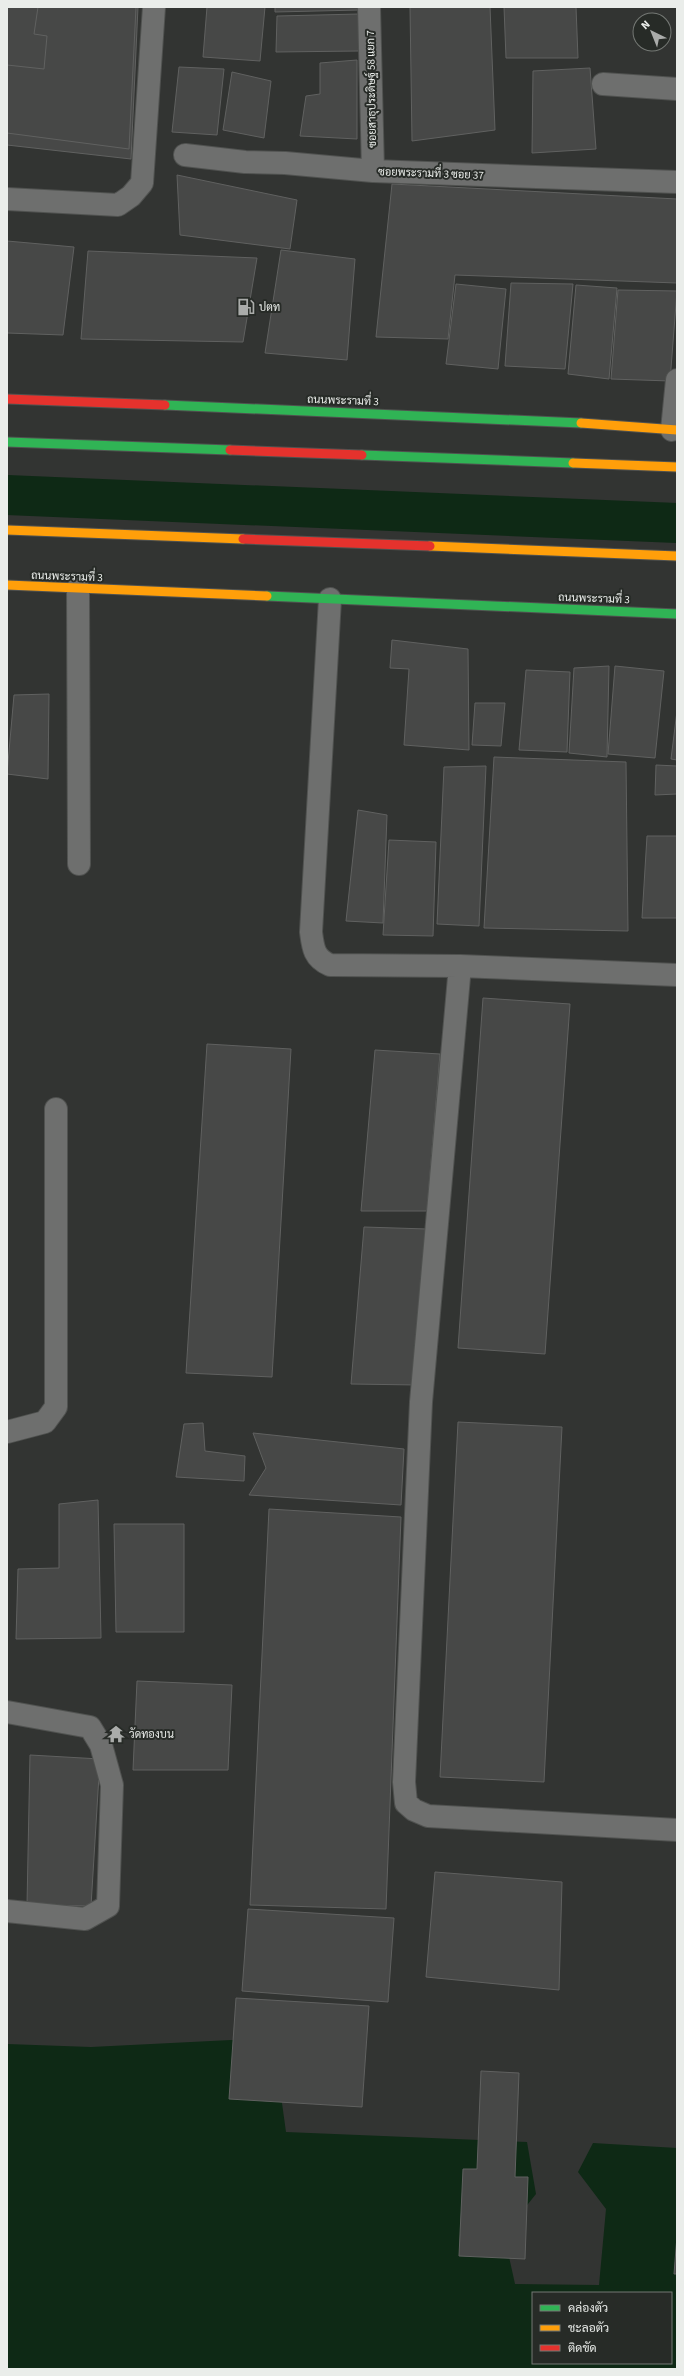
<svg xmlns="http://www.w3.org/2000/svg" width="684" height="2376" viewBox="0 0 684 2376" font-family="'Source Sans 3',Sarabun,sans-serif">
<rect width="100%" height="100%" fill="#323432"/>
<path fill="#0e2915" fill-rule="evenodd" d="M 273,2038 L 286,2132 L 527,2142 L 536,2194 L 504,2234 L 515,2284 L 599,2285 L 606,2209 L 578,2172 L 593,2143 L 677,2148 L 677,2369 L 7,2369 L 7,2044 L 91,2047 ZM 533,2293 L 671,2293 L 671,2363 L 533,2363 Z"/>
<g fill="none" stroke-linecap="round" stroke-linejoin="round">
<path stroke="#0e2915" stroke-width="40" d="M 7,495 L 677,523"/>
</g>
<path fill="#474847" stroke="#606160" d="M 7,7 L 138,7 L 131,159 L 7,145 Z
M 38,7 L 136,7 L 129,149 L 7,133 L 7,65 L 44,69 L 47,36 L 34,34 Z
M 207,7 L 265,7 L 260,61 L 203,57 Z
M 275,7 L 360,7 L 360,10 L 275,12 Z
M 410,7 L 490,7 L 495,130 L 412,141 Z
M 504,7 L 576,7 L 578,58 L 506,58 Z
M 359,14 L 359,51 L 276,52 L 277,16 Z
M 357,60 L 357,139 L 300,136 L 306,96 L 320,94 L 320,63 Z
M 179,67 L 224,69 L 217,135 L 172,132 Z
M 590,68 L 596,149 L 532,153 L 533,71 Z
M 232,72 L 271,81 L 264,138 L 223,130 Z
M 177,175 L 297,200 L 290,249 L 180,235 Z
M 392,184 L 677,199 L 677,283 L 455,275 L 448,339 L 376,337 Z
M 7,241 L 74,247 L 63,335 L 7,333 Z
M 281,250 L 355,259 L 347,360 L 265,353 Z
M 88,251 L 257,258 L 243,342 L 81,339 Z
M 511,283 L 573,284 L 565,369 L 505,366 Z
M 456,284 L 506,289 L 498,369 L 446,364 Z
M 576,285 L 617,288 L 609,379 L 568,374 Z
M 618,290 L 677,291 L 670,381 L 611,379 Z
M 392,640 L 468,649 L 469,750 L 404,745 L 409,669 L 390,668 Z
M 609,666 L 607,757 L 569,753 L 574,668 Z
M 615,666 L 664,671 L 655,758 L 608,754 Z
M 526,670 L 570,672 L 567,752 L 519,750 Z
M 49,694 L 48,779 L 7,774 L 14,695 Z
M 475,703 L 505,703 L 501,746 L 472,745 Z
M 677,711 L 677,760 L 671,759 Z
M 494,757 L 626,762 L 628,931 L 484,928 Z
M 656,765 L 677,766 L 677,794 L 655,795 Z
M 486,766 L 479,926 L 437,924 L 444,767 Z
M 358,810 L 387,815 L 383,923 L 346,921 Z
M 647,836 L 677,836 L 677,918 L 642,918 Z
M 389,840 L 436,842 L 433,936 L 383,935 Z
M 483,998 L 570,1004 L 545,1354 L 458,1348 Z
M 207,1044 L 291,1049 L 272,1377 L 186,1373 Z
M 375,1050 L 440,1054 L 427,1211 L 361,1211 Z
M 364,1227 L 427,1229 L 417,1385 L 351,1384 Z
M 458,1422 L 562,1427 L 544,1782 L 440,1777 Z
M 203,1423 L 205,1451 L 245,1456 L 244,1481 L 176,1477 L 184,1424 Z
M 253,1433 L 404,1449 L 401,1505 L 249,1495 L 266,1468 Z
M 98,1500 L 101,1638 L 16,1639 L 18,1569 L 59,1568 L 59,1504 Z
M 269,1509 L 401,1517 L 386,1909 L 250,1905 Z
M 114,1524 L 184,1524 L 184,1632 L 116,1632 Z
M 137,1681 L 232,1685 L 228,1770 L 133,1770 Z
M 30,1755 L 100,1759 L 91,1906 L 27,1905 Z
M 435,1872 L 562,1882 L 559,1990 L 426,1977 Z
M 248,1909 L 394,1918 L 388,2002 L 242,1991 Z
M 236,1998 L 369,2006 L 362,2107 L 229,2099 Z
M 481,2071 L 519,2073 L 515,2177 L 528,2177 L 525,2259 L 459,2256 L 463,2169 L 477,2169 Z
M 677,2236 L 677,2274 L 674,2274 Z"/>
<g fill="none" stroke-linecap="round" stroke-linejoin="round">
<g stroke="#505250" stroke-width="24">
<path id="lane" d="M 603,84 L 677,89
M 78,588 L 79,864
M 7,1432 L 45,1422 L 56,1407 L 56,1109
M 7,1712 L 90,1727 L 101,1745 L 112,1785 L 108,1906 L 85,1919 L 7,1911"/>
</g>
<g stroke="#505250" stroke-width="24">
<path id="street" d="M 369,7 L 373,171
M 185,155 L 245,162 L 285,163 L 373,171 L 677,182
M 7,199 L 118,205 L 131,196 L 142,183 L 154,7
M 672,430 L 677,380
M 330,599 L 311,932 C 313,948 314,958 330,965 L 460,966 L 421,1402 L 404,1782 L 406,1803 L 414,1810 L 428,1816 L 677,1830
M 460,966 L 677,975"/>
</g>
<g stroke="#505250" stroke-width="11">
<path id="fast" d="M 165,405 L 581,423
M 7,442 L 230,450
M 362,455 L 573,463
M 267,596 L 677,614"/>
</g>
<g stroke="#505250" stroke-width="11">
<path id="slow" d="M 581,423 L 677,430
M 573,463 L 677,467
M 7,530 L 243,539
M 430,546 L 677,556
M 7,585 L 267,596"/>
</g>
<g stroke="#505250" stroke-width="11">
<path id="jam" d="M 7,399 L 165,405
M 230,450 L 362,455
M 243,539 L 430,546"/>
</g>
<use href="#lane" stroke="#6e6f6e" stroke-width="22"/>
<use href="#street" stroke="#6e6f6e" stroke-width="22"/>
<use href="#fast" stroke="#30b455" stroke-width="9"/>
<use href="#slow" stroke="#ff9f0a" stroke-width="9"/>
<use href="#jam" stroke="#e5322d" stroke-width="9"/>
</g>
<defs>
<g id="fuel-bare" transform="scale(1.38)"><path d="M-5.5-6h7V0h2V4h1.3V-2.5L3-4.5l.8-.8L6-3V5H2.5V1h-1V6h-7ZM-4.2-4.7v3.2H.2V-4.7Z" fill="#aaacaa" stroke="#272b27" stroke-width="2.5" paint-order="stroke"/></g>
<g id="temple-bare" transform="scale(1.38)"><path d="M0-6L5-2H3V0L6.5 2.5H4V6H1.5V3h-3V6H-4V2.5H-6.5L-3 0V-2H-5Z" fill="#aaacaa" stroke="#272b27" stroke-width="2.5" paint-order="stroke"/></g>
</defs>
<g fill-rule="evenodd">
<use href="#fuel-bare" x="246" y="307"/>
<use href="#temple-bare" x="116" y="1734"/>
</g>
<g text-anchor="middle" stroke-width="4" stroke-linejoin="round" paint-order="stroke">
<g font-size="11" fill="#eaedea" stroke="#272b27">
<text transform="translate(371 89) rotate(-91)" y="4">ซอยสาธุประดิษฐ์ 58 แยก 7</text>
<text transform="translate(431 173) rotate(2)" y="4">ซอยพระรามที่ 3 ซอย 37</text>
<text transform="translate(343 400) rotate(2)" y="4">ถนนพระรามที่ 3</text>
<text transform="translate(67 576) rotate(2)" y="4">ถนนพระรามที่ 3</text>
<text transform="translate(594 598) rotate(2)" y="4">ถนนพระรามที่ 3</text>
</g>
<g font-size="11" fill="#eaedea" stroke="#272b27" text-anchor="start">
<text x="259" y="311">ปตท</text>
<text x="129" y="1738">วัดทองบน</text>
</g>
</g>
<rect width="684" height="2376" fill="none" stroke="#eaedea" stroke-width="16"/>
<rect x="532" y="2292" width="140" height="72" fill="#272b27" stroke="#757975"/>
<rect x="540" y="2305" width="20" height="6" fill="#30b455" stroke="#757975"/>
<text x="568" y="2312" font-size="12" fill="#eaedea">คล่องตัว</text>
<rect x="540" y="2325" width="20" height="6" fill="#ff9f0a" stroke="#757975"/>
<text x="568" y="2332" font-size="12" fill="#eaedea">ชะลอตัว</text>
<rect x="540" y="2345" width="20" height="6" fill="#e5322d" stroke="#757975"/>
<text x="568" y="2352" font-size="12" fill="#eaedea">ติดขัด</text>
<g transform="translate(652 32) rotate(317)"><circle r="19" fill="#272b27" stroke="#757975"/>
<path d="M0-3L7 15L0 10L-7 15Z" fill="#aaacaa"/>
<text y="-6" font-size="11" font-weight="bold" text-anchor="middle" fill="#eaedea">N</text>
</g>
</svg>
